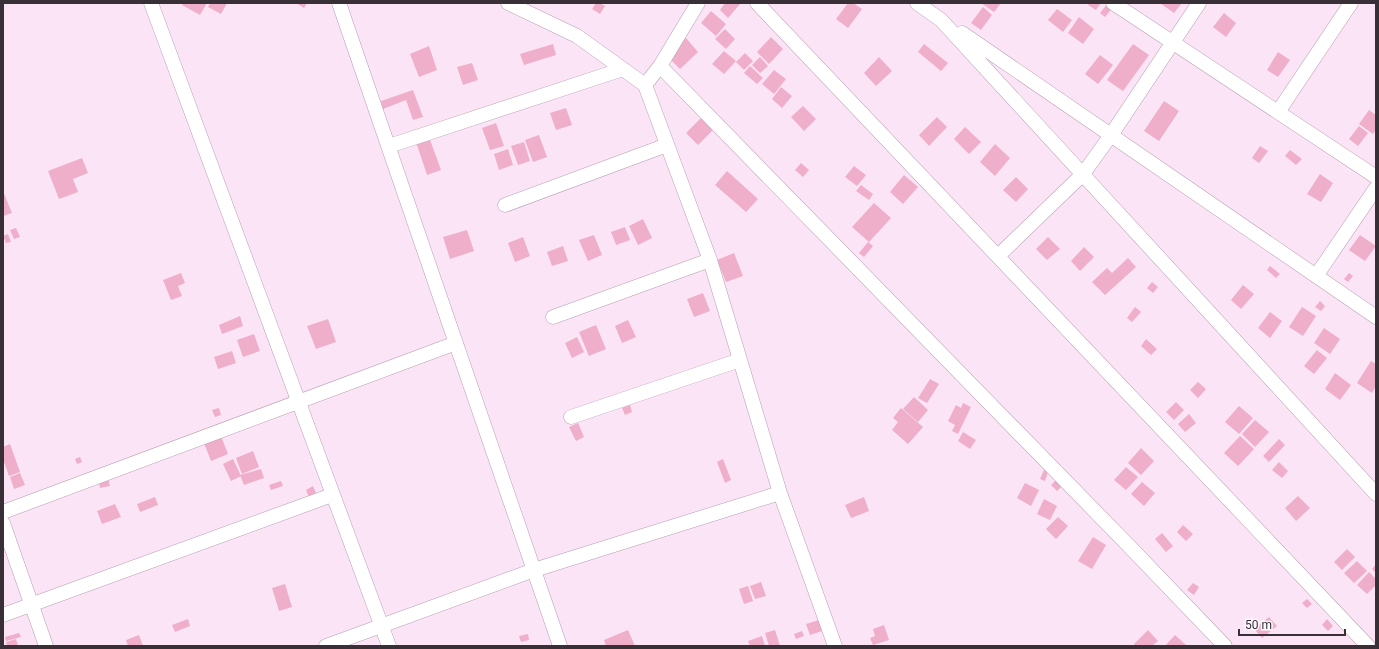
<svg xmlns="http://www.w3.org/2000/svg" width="1379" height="649" viewBox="0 0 1379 649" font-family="Roboto,sans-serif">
<rect width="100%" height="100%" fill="#fce4f7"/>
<path fill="#efaec9" d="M 183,3 L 207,3 L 200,15 L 182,5 Z
M 210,3 L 227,3 L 221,14 L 208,7 Z
M 296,3 L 307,3 L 304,8 Z
M 596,3 L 600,3 L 605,6 L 600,14 L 592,9 Z
M 725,3 L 738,3 L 740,4 L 728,18 L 720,10 Z
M 848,3 L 853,3 L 862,9 L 848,28 L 836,19 Z
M 981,3 L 1001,3 L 994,12 Z
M 1089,3 L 1101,3 L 1096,10 L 1088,5 Z
M 1108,3 L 1113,7 L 1105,17 L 1100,13 Z
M 1160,3 L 1182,3 L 1174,13 Z
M 983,7 L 992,15 L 981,30 L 971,23 Z
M 1057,9 L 1072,20 L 1063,32 L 1048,20 Z
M 711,11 L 726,24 L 716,36 L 701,23 Z
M 1224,13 L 1236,23 L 1226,37 L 1213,27 Z
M 1079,17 L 1094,29 L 1083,44 L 1068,33 Z
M 725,29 L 735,39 L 726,49 L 715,39 Z
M 771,37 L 783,49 L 769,64 L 757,52 Z
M 686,38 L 698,52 L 680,69 L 667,56 Z
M 553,44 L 556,55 L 524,65 L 520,54 Z
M 924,44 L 948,63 L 941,71 L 918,52 Z
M 1133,44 L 1149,55 L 1123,91 L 1107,80 Z
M 429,46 L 437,70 L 419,77 L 410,54 Z
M 724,51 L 736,61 L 724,74 L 712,64 Z
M 1278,52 L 1290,60 L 1278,77 L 1267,70 Z
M 745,53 L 753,61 L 744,70 L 736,62 Z
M 1100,55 L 1113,65 L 1098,84 L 1085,74 Z
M 760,57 L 768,66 L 760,73 L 752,65 Z
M 879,57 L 892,71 L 876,86 L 864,73 Z
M 472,63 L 478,80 L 463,85 L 457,67 Z
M 750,66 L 763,78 L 757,84 L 744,73 Z
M 774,70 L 786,79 L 774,94 L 762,84 Z
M 781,87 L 792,96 L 782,108 L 772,99 Z
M 413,90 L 423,117 L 413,120 L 406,100 L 383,109 L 381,101 Z
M 1164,101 L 1179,111 L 1159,141 L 1144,131 Z
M 803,106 L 816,119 L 804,131 L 791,117 Z
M 566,108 L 572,125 L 556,130 L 550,113 Z
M 1369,110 L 1376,115 L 1376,129 L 1373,134 L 1359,124 Z
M 937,117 L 947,127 L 929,146 L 919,135 Z
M 701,118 L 713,130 L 698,145 L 686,133 Z
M 496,123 L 504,146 L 490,150 L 482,128 Z
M 1359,126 L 1368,133 L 1358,146 L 1349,139 Z
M 965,127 L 981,142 L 969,154 L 954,139 Z
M 539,135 L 547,157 L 533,162 L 525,140 Z
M 429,137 L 441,170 L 427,175 L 416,142 Z
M 524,142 L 530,161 L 518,165 L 511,146 Z
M 995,144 L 1010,158 L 995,176 L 980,162 Z
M 1260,146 L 1268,151 L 1259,163 L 1252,158 Z
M 508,149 L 513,165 L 499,170 L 494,154 Z
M 1290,150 L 1302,159 L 1296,165 L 1285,156 Z
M 82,158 L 88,173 L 73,179 L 78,192 L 59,199 L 48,171 Z
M 801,163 L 809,170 L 803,177 L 795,170 Z
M 854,166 L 866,175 L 857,186 L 845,177 Z
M 727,171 L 758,199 L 746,212 L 715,185 Z
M 1320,174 L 1333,183 L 1321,202 L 1307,194 Z
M 904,175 L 918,187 L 903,204 L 890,192 Z
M 1016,177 L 1028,189 L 1016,202 L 1003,190 Z
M 861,185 L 873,194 L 869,200 L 856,191 Z
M 3,191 L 12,213 L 3,216 Z
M 874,203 L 891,218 L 869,242 L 852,227 Z
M 643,219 L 652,238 L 638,245 L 629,226 Z
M 625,227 L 630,240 L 616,245 L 611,232 Z
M 16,228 L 20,237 L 14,239 L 10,230 Z
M 467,230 L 474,251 L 450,259 L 443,237 Z
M 8,234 L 11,242 L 6,243 L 3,236 Z
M 594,235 L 602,255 L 588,261 L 579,240 Z
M 1360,235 L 1376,246 L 1365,261 L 1349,250 Z
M 523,237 L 530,256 L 515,262 L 508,243 Z
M 1048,237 L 1060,249 L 1047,260 L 1036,249 Z
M 868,242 L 873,246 L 864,257 L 859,253 Z
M 563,246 L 568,261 L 552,266 L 547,252 Z
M 1084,247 L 1094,257 L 1080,271 L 1071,261 Z
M 734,253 L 743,276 L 726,282 L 717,260 Z
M 1128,258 L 1136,267 L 1105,295 L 1092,282 L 1107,268 L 1112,273 Z
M 1270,266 L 1280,274 L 1276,278 L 1267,270 Z
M 181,273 L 185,283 L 178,286 L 182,296 L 171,300 L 163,280 Z
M 1349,273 L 1353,276 L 1348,282 L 1344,279 Z
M 1152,282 L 1158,287 L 1153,293 L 1147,288 Z
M 1243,285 L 1254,294 L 1241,309 L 1231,300 Z
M 703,293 L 710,311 L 694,317 L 687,299 Z
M 1320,301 L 1325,306 L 1321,311 L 1315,307 Z
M 1135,307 L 1141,312 L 1132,322 L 1127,318 Z
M 1302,307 L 1316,316 L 1303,336 L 1289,327 Z
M 1270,312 L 1282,321 L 1270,338 L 1258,328 Z
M 240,316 L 243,326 L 222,334 L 219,325 Z
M 328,319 L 336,342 L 316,349 L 307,326 Z
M 628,320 L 636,337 L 622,343 L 615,326 Z
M 596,325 L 606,349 L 589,356 L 579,332 Z
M 1324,328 L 1340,339 L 1330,354 L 1314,343 Z
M 254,334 L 260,351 L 243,357 L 237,340 Z
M 577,337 L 584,352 L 572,358 L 565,343 Z
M 1146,339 L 1157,349 L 1151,355 L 1141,346 Z
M 1317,350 L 1327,358 L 1314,374 L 1304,366 Z
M 232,351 L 236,363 L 218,369 L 214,357 Z
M 1371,361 L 1376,364 L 1376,386 L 1372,393 L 1357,383 Z
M 1335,373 L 1351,385 L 1340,400 L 1325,389 Z
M 930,379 L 939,384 L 927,403 L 918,398 Z
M 1198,382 L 1206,389 L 1198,398 L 1190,390 Z
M 914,397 L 928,410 L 918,422 L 903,409 Z
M 1176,402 L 1184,410 L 1174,420 L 1166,412 Z
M 963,403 L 971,407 L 958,434 L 952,431 L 955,425 L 948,421 L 956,405 L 961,408 Z
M 630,405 L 632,412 L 625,415 L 622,408 Z
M 1239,406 L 1253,418 L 1239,434 L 1225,422 Z
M 219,408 L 221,415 L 215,417 L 212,410 Z
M 901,408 L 923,427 L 908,444 L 892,430 L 898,422 L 893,418 Z
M 1189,414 L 1196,423 L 1185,432 L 1178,424 Z
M 1255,420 L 1269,432 L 1255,447 L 1242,434 Z
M 578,423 L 584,437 L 576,441 L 569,427 Z
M 963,432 L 976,440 L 970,449 L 958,441 Z
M 221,436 L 228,454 L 211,461 L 204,443 Z
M 1240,436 L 1254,449 L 1238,466 L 1224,453 Z
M 1279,439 L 1285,445 L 1269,462 L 1263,456 Z
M 10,444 L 20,472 L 9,476 L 3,459 L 3,447 Z
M 1141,448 L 1154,461 L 1141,475 L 1128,463 Z
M 253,451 L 259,467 L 242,474 L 236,458 Z
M 80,457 L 82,462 L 77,464 L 75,459 Z
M 233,459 L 241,476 L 231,481 L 223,464 Z
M 723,459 L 731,480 L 725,483 L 717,462 Z
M 1279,462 L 1288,471 L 1282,478 L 1272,470 Z
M 1126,467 L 1138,477 L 1126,490 L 1114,480 Z
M 261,469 L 264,478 L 244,485 L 240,475 Z
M 1044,470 L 1048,472 L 1045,481 L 1040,479 Z
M 20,473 L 25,485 L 14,489 L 10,477 Z
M 108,478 L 110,486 L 100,488 L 99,481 Z
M 1058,478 L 1064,484 L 1057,491 L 1051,485 Z
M 281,481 L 283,486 L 271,490 L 269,485 Z
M 1142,482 L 1155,493 L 1144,506 L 1131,494 Z
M 1025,483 L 1039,490 L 1031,506 L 1017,498 Z
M 313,486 L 316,493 L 309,497 L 306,490 Z
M 1298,496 L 1310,508 L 1296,521 L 1285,508 Z
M 155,497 L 158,505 L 140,512 L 137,504 Z
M 864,497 L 869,511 L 851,518 L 845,505 Z
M 1044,499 L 1057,506 L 1050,520 L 1037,514 Z
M 115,504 L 121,517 L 102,524 L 97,511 Z
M 1058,517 L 1068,526 L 1056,539 L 1046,529 Z
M 1183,525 L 1193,534 L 1186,541 L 1177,532 Z
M 1162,533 L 1173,546 L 1166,552 L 1155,539 Z
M 1093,537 L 1106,545 L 1092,569 L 1078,561 Z
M 1347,549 L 1355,557 L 1342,570 L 1334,562 Z
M 1357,561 L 1367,571 L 1354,583 L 1344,573 Z
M 1376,564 L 1376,573 L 1372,569 Z
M 1369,572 L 1376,579 L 1376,585 L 1367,594 L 1357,585 Z
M 761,582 L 766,596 L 755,599 L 750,586 Z
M 1193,583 L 1199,587 L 1194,595 L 1187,590 Z
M 285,584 L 292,607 L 279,611 L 272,588 Z
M 748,586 L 753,601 L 744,604 L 739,589 Z
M 1307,599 L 1312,604 L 1307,608 L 1302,603 Z
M 1269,617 L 1277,626 L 1262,638 L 1254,629 Z
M 188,619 L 190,626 L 175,632 L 172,625 Z
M 1327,619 L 1333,626 L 1328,631 L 1322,625 Z
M 819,620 L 822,631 L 810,635 L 806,624 Z
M 884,625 L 889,640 L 873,645 L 870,638 L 875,636 L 873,629 Z
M 628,630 L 635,646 L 606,646 L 604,640 Z
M 775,630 L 780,646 L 769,646 L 765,633 Z
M 1148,630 L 1158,641 L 1152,646 L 1136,646 L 1134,644 Z
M 802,631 L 804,636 L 796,639 L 794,634 Z
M 19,633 L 21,637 L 6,641 L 5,637 Z
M 528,634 L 529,640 L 521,642 L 519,636 Z
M 139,635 L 143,646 L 128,646 L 126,640 Z
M 1175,635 L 1187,646 L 1165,646 Z
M 762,636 L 765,646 L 750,646 L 748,641 Z
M 16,639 L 18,646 L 7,646 L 6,642 Z"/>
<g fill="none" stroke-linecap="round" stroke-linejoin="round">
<g stroke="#b69fb2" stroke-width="15">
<path id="minor" d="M 151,3 L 389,646
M 339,3 L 560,646
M 508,3 L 577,36 L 645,85
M 698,3 L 660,66 L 645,85 L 710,260 L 780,493 L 835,646
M 757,3 L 1368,646
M 917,3 L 941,20 L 1376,494
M 1113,3 L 1376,177
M 962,33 L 1376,317
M 660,66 L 1129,546 L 1225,646
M 1278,112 L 1351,3
M 389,146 L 623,69
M 505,205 L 667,145
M 998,256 L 1083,174 L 1111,135 L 1199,3
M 1316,276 L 1376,188
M 553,317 L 710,260
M 571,417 L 740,360
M 3,512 L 456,343
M 3,523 L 46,646
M 3,615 L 332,495
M 326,646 L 534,570 L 780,493"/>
</g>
<use href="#minor" stroke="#fff" stroke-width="14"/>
</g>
<rect width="1379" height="649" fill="none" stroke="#382f37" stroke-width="8"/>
<path d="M1239 629v6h106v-6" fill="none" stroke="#382f37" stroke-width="2"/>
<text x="1245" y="629" font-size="12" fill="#382f37" stroke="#fdf8fc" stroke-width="3" paint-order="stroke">50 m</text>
</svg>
